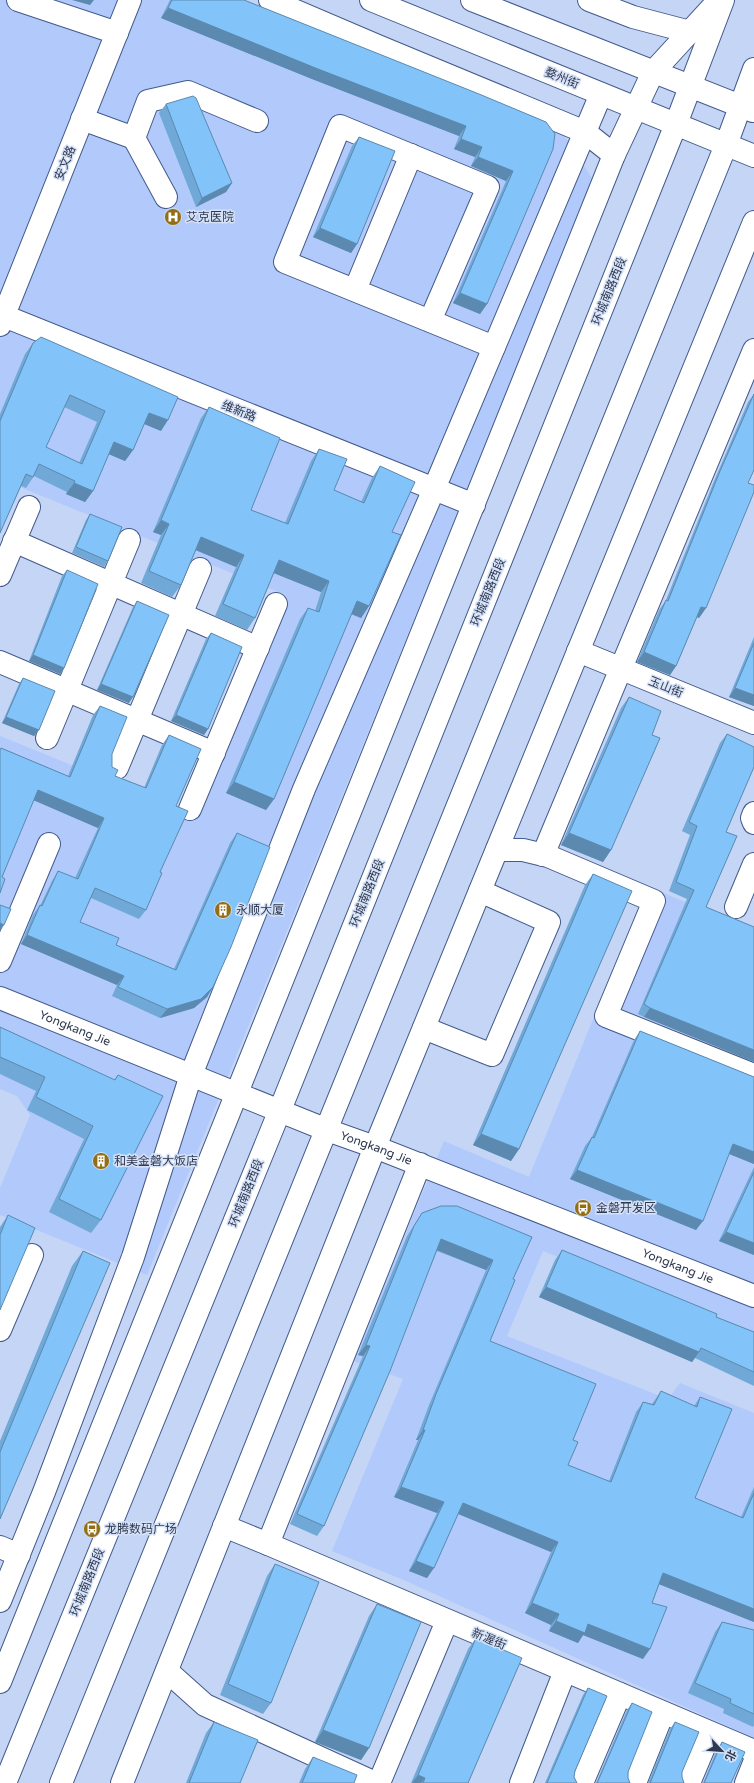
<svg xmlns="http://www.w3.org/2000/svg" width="754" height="1783" viewBox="0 0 754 1783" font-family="'Varela Round','Noto Sans SC',sans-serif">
<rect width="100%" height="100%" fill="#c4d5f6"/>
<path fill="#b1cafb" d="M 0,0 L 234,0 L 563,133 L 593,180 L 147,1275 L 0,1215 L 0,1188 L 30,1115 L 17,1096 L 0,1089 L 0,736 L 195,815 L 286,595 L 0,479 Z
M 647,886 L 754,931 L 754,1334 L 543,1251 L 507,1336 L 668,1399 L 680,1383 L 754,1413 L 754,1738 L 406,1581 L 332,1551 L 403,1379 L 353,1361 L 444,1141 L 529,1177 Z"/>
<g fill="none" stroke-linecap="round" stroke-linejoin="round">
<g stroke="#435a8a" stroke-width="24">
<g id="minor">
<path d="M 18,0 L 117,33"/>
<path d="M 270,0 L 378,46 L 585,132 L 614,155"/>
<path d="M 589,0 L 633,17 L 690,32"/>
<path d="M 82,119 L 134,138 L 148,101 L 188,92 L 257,121"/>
<path d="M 134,138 L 166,197"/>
<path d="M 355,290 L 411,155"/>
<path d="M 4,316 L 474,505"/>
<path d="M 430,321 L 488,187 L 340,126 L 285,262 L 494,347"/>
<path d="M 0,325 L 130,0"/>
<path d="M 14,541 L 258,648"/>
<path d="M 0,575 L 29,507"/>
<path d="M 578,651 L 754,723"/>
<path d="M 0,662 L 214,753"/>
<path d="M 47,738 L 129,540"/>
<path d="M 117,768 L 200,569"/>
<path d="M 190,809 L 276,604"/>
<path d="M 754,813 L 752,818 L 754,823"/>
<path d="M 497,850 L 523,850 L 548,856 L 654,901 L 606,1016 L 754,1075"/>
<path d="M 543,855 L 754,350"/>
<path d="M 736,907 L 754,864"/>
<path d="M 0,961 L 49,844"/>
<path id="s1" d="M 0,998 L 327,1130 L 375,1147 L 754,1296"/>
<path d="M 424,1028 L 492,1055 L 549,922 L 480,891"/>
<path d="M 0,1330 L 32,1255"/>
<path d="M 224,1526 L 268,1544 L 754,1751"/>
<path d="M 268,1544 L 420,1164"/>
<path d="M 0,1547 L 19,1555"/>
<path d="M 0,1601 L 44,1492 L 133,1257 L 191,1075 L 304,789 L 434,489 L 601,94"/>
<path d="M 167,1671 L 205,1705 L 375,1783"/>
<path d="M 0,1682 L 614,155 L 653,72 L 719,0"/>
<path d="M 122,1783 L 375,1147 L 754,222"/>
<path d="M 379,1783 L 447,1621"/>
<path d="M 521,1783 L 565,1671"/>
<path d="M 582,1783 L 620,1694"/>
<path d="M 635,1783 L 663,1713"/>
<path d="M 689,1783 L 710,1733"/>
<path d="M 746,1783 L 754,1763"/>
</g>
</g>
<g stroke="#435a8a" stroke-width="24">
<path id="major" d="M 371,0 L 754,156
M 472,0 L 753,111
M 5,1783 L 280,1110 L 676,124 L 723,0
M 61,1783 L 726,145 L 754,69"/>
</g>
<use href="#minor" stroke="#fff" stroke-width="22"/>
<use href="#major" stroke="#fff" stroke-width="22"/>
</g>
<path fill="#70a9d7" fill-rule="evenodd" d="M 170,0 L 244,0 L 546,122 L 487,304 L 480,314 L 453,303 L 506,181 L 471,166 L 475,157 L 454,149 L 459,136 L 312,79 L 161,18 Z
M 166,104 L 232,183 L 226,192 L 196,207 L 159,113 Z
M 359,137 L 357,244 L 351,253 L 313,237 L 352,146 Z
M 33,343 L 161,431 L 144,424 L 133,450 L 125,461 L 109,454 L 93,491 L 85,502 L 66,494 L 67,492 L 34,476 L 26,488 L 21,486 L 0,533 L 0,414 L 25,354 ZM 64,407 L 97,422 L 79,463 L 46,447 Z
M 754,394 L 748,483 L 706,608 L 699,618 L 697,617 L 676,666 L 670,675 L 637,662 L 659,610 L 666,600 L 714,481 L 748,402 Z
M 209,407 L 251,510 L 285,523 L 311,461 L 319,449 L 334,490 L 361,502 L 372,478 L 380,466 L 392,532 L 369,606 L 361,618 L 351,614 L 274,799 L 266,810 L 226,793 L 300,619 L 308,608 L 315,611 L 321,592 L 274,573 L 255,618 L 247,630 L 215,616 L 236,567 L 196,550 L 181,585 L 172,597 L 141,583 L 161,535 L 153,532 L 201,418 Z
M 90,514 L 108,561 L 104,567 L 72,553 L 86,520 Z
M 67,570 L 64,668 L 60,674 L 29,661 L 62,576 Z
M 137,601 L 129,703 L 97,690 L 133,607 Z
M 211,633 L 208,729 L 204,735 L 171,721 L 206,639 Z
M 754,637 L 754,706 L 729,697 Z
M 23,678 L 39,730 L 34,736 L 2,723 L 19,684 Z
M 629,697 L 652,735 L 611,850 L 603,862 L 561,845 L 621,708 Z
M 100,706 L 112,754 L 112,767 L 115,776 L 144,788 L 162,745 L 169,735 L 176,806 L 160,872 L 146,910 L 139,919 L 91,898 L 80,922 L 116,945 L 174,969 L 230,843 L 237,833 L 213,987 L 207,997 L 194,1008 L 160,1018 L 112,996 L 117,985 L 21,944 L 33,915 L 40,905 L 40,906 L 52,881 L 58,871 L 75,878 L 98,828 L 33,800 L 2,877 L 0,893 L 0,749 L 1,748 L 68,776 L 93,715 Z
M 727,734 L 726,832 L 706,907 L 754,927 L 644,1017 L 638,1014 L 687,899 L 669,891 L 690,835 L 682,831 L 720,743 Z
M 593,874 L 519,1149 L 511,1161 L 473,1145 L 585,885 Z
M 0,1027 L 114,1080 L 118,1075 L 101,1220 L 91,1233 L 49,1212 L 84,1139 L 27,1110 L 36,1091 L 0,1074 Z
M 640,1031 L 754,1077 L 754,1164 L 729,1154 L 696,1230 L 570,1179 L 585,1146 L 592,1137 L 634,1040 Z
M 754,1167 L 754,1255 L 719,1241 Z
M 441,1206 L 513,1279 L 490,1341 L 573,1440 L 568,1465 L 609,1481 L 636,1412 L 643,1402 L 652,1404 L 661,1391 L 694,1406 L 700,1397 L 695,1498 L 741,1517 L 754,1487 L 754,1622 L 659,1584 L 652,1603 L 643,1659 L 583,1635 L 578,1643 L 549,1631 L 551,1625 L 525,1613 L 551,1552 L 458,1514 L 427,1578 L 409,1571 L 437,1513 L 394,1497 L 418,1440 L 416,1440 L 429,1405 L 486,1270 L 437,1251 L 324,1526 L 317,1536 L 290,1524 L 363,1356 L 358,1355 L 407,1236 L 422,1213 Z
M 8,1215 L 0,1310 L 0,1227 Z
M 562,1250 L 716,1317 L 754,1332 L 754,1386 L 695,1358 L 692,1362 L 539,1297 L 555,1260 Z
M 83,1251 L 0,1519 L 0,1441 L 72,1266 Z
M 275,1564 L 271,1703 L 263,1714 L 220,1695 L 267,1576 Z
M 377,1604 L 369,1748 L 361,1760 L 315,1742 L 369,1616 Z
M 722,1622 L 754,1630 L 754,1725 L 753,1727 L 723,1713 L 724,1709 L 688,1693 L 715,1632 Z
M 476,1638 L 468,1783 L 411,1783 L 468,1649 Z
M 588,1688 L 574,1777 L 577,1783 L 545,1783 L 583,1695 Z
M 632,1703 L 628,1778 L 630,1783 L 596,1783 L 627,1710 Z
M 214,1722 L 240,1783 L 186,1783 L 206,1733 Z
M 675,1722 L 682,1772 L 682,1777 L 684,1783 L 648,1783 L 670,1729 Z
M 722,1742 L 731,1783 L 703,1783 L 717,1749 Z
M 313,1757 L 354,1783 L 299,1783 L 305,1769 Z"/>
<path fill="#5b89af" d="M 72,0 L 94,0 L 90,5 Z
M 168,8 L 466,126 L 459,136 L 312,79 L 161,18 Z
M 461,139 L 482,147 L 475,157 L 454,149 Z
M 478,157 L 513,171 L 506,181 L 471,166 Z
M 232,183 L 226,192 L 196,207 L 202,198 Z
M 320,228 L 357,244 L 351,253 L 313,237 Z
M 460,293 L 487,304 L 480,314 L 453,303 Z
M 149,413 L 168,420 L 161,431 L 142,423 Z
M 114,442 L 133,450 L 125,461 L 106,453 Z
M 74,483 L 93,491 L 85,502 L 66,494 Z
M 161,520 L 169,524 L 161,535 L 153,532 Z
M 201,537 L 244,555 L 236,567 L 193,549 Z
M 279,560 L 329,581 L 321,592 L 271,572 Z
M 357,601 L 369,606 L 361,618 L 349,613 Z
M 701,607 L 706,608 L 699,618 L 695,616 Z
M 644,652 L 676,666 L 670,675 L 637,662 Z
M 33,655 L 64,668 L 60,674 L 29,661 Z
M 101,684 L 133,697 L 129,703 L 97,690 Z
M 735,688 L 754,695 L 754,706 L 729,697 Z
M 176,715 L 208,729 L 204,735 L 171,721 Z
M 6,717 L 39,730 L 34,736 L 2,723 Z
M 234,782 L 274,799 L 266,810 L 226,793 Z
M 38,790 L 104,818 L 98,828 L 31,799 Z
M 569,833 L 611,850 L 603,862 L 561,845 Z
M 0,923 L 4,925 L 0,931 Z
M 27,935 L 124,976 L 117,985 L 21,944 Z
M 213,987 L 207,997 L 194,1008 L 160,1018 L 167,1009 Z
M 650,1008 L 754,1050 L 754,1062 L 644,1017 Z
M 481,1134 L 519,1149 L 511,1161 L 473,1145 Z
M 733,1144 L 754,1152 L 754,1164 L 727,1153 Z
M 577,1170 L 703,1221 L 696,1230 L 570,1179 Z
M 726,1232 L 754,1243 L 754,1255 L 719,1241 Z
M 441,1239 L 493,1260 L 486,1270 L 434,1249 Z
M 546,1287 L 699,1352 L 692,1362 L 539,1297 Z
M 366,1345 L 370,1346 L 363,1356 L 358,1355 Z
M 423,1430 L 425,1430 L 418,1440 L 416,1440 Z
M 401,1487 L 444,1502 L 437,1513 L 394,1497 Z
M 463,1503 L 558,1542 L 551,1552 L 456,1513 Z
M 416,1561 L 434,1568 L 427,1578 L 409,1571 Z
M 663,1573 L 754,1609 L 754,1622 L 656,1583 Z
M 532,1603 L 559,1614 L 551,1625 L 525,1613 Z
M 556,1621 L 588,1624 L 650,1649 L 643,1659 L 583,1635 L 578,1643 L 549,1631 Z
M 323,1730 L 369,1748 L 361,1760 L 315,1742 Z
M 418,1775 L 425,1778 L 421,1783 L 412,1783 Z"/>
<path fill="#82c4fa" stroke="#5b89af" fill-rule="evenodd" d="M 172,0 L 244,0 L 479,94 L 546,122 L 555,134 L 553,149 L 487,304 L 460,293 L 513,171 L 478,157 L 482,147 L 461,139 L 466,126 L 318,69 L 168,8 Z
M 193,96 L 196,98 L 232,183 L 202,198 L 166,104 Z
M 359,137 L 395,151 L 357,244 L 320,228 Z
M 41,337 L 178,397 L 168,420 L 149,413 L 133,450 L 114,442 L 93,491 L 74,483 L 75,481 L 39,464 L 33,477 L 26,474 L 0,533 L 0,421 L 33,343 ZM 70,395 L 105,411 L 82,464 L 46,447 Z
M 754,394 L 754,470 L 748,483 L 754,485 L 754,492 L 706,608 L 701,607 L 676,666 L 644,652 L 666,600 L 668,601 L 720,471 Z
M 209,407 L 280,438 L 251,510 L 288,524 L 319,449 L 347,459 L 334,490 L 364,503 L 380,466 L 415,482 L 392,532 L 401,535 L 369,606 L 357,601 L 274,799 L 234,782 L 308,608 L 319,612 L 329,581 L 279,560 L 255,618 L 223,604 L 244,555 L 201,537 L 181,585 L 149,571 L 169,524 L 161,520 Z
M 90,514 L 122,527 L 108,561 L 76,547 Z
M 67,570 L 98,584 L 64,668 L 33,655 Z
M 137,601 L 169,615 L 133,697 L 101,684 Z
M 211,633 L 242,647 L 208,729 L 176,715 Z
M 754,643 L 754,695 L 735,688 Z
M 23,678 L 55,691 L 39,730 L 6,717 Z
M 629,697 L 661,711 L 652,735 L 660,738 L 611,850 L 569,833 Z
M 100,706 L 127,717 L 112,754 L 112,767 L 118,770 L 115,776 L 146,788 L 169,735 L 201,749 L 176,806 L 188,811 L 160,872 L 162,873 L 146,910 L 95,888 L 80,922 L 119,938 L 116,945 L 176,970 L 237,833 L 270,847 L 231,947 L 213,987 L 201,999 L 167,1009 L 118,987 L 124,976 L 27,935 L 40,905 L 42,906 L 58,871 L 78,879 L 104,818 L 38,790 L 2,877 L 5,879 L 0,893 L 0,750 L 1,748 L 70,777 Z
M 727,734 L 754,747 L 754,767 L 726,832 L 737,836 L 706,907 L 754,927 L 754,1050 L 650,1008 L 644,1004 L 694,890 L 676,882 L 697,826 L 689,822 Z
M 593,874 L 632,891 L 519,1149 L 481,1134 Z
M 0,905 L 11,909 L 4,925 L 0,923 Z
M 0,1027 L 115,1080 L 118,1075 L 163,1096 L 101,1220 L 59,1199 L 93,1126 L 36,1097 L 45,1077 L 0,1057 Z
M 640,1031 L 754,1077 L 754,1152 L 733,1144 L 703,1221 L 577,1170 L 592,1137 L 594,1138 Z
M 754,1172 L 754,1243 L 726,1232 Z
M 441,1206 L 457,1206 L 532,1237 L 513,1279 L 515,1280 L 490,1341 L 596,1384 L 573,1440 L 578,1442 L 568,1465 L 611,1482 L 643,1402 L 654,1405 L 661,1391 L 697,1407 L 700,1397 L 732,1409 L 695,1498 L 743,1518 L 754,1493 L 754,1609 L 663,1573 L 652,1603 L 667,1607 L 650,1649 L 588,1624 L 585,1633 L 556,1621 L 559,1614 L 532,1603 L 558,1542 L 463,1503 L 434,1568 L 416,1561 L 444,1502 L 401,1487 L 425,1430 L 423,1430 L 436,1394 L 493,1260 L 441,1239 L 390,1371 L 324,1526 L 297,1514 L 370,1346 L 366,1345 L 414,1226 L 422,1213 Z
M 8,1215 L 35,1228 L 0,1310 L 0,1235 Z
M 562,1250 L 717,1314 L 716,1317 L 754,1332 L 754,1372 L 701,1348 L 699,1352 L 546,1287 Z
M 83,1251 L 110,1263 L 0,1519 L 0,1452 Z
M 275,1564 L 319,1582 L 271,1703 L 228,1684 Z
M 377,1604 L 421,1622 L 369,1748 L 323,1730 Z
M 722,1622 L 754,1630 L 754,1714 L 730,1703 L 731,1699 L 695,1683 Z
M 476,1638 L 522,1658 L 468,1783 L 423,1783 L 425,1778 L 418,1775 Z
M 588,1688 L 607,1696 L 575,1771 L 574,1777 L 577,1783 L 547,1783 Z
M 632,1703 L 652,1712 L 628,1772 L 628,1778 L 630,1783 L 597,1783 L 598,1781 Z
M 214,1722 L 258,1740 L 240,1783 L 189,1783 Z
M 675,1722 L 699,1732 L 682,1772 L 682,1777 L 684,1783 L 650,1783 L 651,1781 Z
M 722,1742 L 745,1752 L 731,1783 L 704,1783 L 705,1781 Z
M 313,1757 L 357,1775 L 354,1783 L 302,1783 Z"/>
<defs>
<g id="hospital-disc" transform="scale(0.9)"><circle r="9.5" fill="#936e16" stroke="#d6e2f8"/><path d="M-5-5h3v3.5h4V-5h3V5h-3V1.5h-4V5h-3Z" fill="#fff"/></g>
<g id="building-disc" transform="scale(0.9)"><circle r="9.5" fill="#936e16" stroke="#d6e2f8"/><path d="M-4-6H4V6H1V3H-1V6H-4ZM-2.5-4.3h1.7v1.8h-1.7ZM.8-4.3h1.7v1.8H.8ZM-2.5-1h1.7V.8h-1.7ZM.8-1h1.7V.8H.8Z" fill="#fff"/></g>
<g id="bus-disc" transform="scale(0.9)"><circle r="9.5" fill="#936e16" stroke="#d6e2f8"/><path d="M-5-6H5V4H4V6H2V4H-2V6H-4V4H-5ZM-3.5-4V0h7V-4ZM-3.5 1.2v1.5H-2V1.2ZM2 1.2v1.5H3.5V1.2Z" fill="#fff"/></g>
</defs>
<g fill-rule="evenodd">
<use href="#hospital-disc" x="173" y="217"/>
<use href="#building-disc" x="223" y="910"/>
<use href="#building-disc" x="101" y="1161"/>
<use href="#bus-disc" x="583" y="1208"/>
<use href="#bus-disc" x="92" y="1529"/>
</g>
<g text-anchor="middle" stroke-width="3" stroke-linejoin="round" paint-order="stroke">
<g font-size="12" fill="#2e384f" stroke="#d6e2f8">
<text transform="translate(562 78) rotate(22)" y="4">婺州街</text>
<text transform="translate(65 163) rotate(-68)" y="4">安文路</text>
<text transform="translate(609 291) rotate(-68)" y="4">环城南路西段</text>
<text transform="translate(239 411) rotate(22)" y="4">维新路</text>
<text transform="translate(488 592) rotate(-68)" y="4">环城南路西段</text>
<text transform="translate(666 687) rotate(22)" y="4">玉山街</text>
<text transform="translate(367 893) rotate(-68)" y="4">环城南路西段</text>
<text dy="4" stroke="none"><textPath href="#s1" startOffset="81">Yongkang Jie</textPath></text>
<text dy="4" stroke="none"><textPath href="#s1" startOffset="405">Yongkang Jie</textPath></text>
<text transform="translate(246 1193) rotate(-68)" y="4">环城南路西段</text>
<text dy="4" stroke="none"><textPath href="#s1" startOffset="729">Yongkang Jie</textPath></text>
<text transform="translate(87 1582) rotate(-68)" y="4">环城南路西段</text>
<text transform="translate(489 1639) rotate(23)" y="4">新渥街</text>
</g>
<g font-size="12" fill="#2e384f" stroke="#d6e2f8" text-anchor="start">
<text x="186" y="221">艾克医院</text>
<text x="236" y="914">永顺大厦</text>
<text x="114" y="1165">和美金磐大饭店</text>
<text x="596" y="1212">金磐开发区</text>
<text x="105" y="1533">龙腾数码广场</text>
</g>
</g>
<g transform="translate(722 1751) rotate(116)" stroke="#d6e2f8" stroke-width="3" paint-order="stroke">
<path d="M0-3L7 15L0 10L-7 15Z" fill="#2e384f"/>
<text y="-6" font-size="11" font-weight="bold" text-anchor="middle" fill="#2e384f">北</text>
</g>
</svg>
